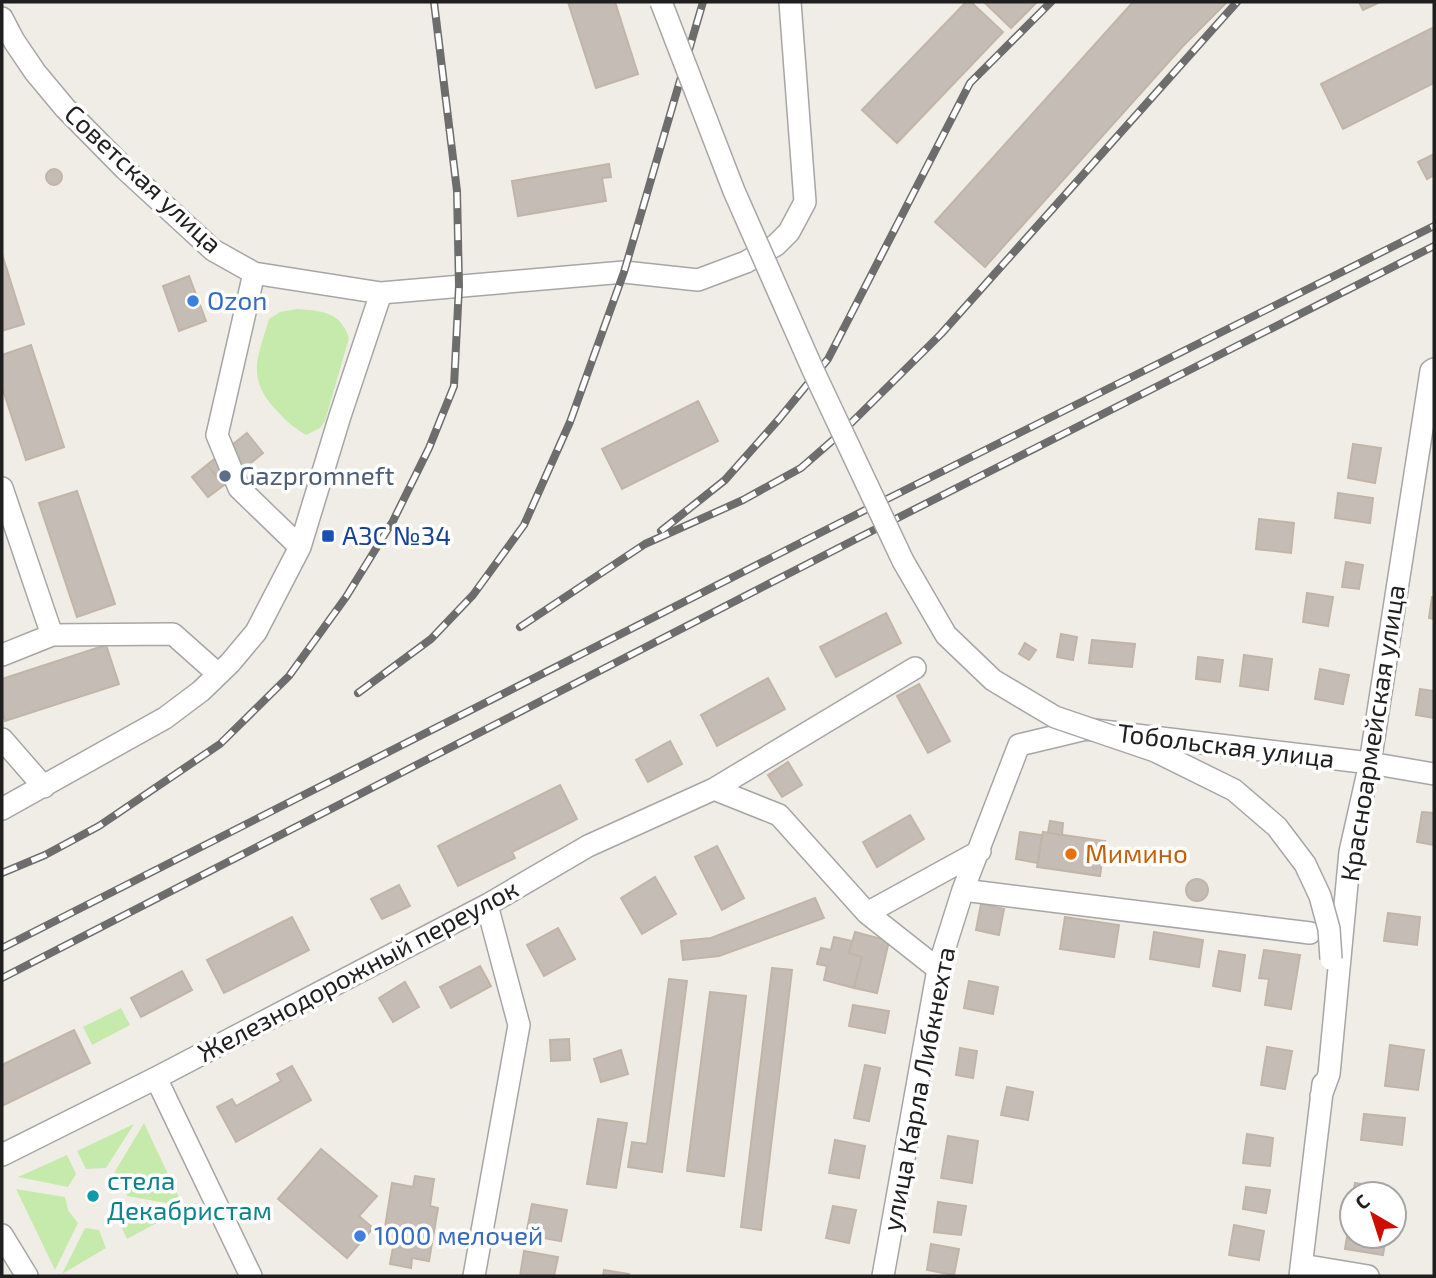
<svg xmlns="http://www.w3.org/2000/svg" width="1436" height="1278" viewBox="0 0 1436 1278" font-family="'Exo 2',sans-serif">
<rect width="100%" height="100%" fill="#f0ede6"/>
<path fill="#c6eaac" d="M 297,309 C 322,311 340,311 349,338 L 325,421 L 320,428 L 306,435 C 294,428 286,421 277,411 C 245,377 258,358 269,319 L 280,312 Z
M 121,1008 L 130,1025 L 92,1045 L 83,1027 Z
M 144,1123 L 183,1206 L 127,1196 L 123,1182 L 114,1173 Z
M 134,1124 L 106,1168 L 86,1169 L 77,1151 Z
M 67,1155 L 76,1174 L 68,1187 L 18,1177 Z
M 16,1189 L 65,1197 L 68,1210 L 78,1223 L 55,1270 Z
M 127,1206 L 175,1213 L 127,1239 L 118,1220 Z
M 85,1228 L 99,1230 L 106,1248 L 62,1274 Z"/>
<path fill="#c5bcb5" stroke="#c2b5a8" stroke-width="2" d="M 568,2 L 615,2 L 638,74 L 596,88 Z
M 966,2 L 971,2 L 1003,32 L 897,143 L 862,110 Z
M 984,2 L 1037,2 L 1011,28 Z
M 1133,2 L 1227,2 L 1183,46 L 985,267 L 935,222 Z
M 1359,2 L 1380,2 L 1363,10 Z
M 1434,27 L 1434,83 L 1343,129 L 1321,84 Z
M 1434,154 L 1434,175 L 1427,179 L 1418,162 Z
M 609,164 L 611,177 L 602,178 L 606,201 L 518,216 L 512,181 Z
M46 177a8 8 0 1 1 16 0a8 8 0 1 1-16 0Z
M 2,254 L 24,324 L 2,331 Z
M 189,276 L 206,321 L 179,331 L 163,286 Z
M 31,345 L 64,447 L 26,460 L 2,387 L 2,355 Z
M 698,401 L 718,441 L 622,489 L 602,449 Z
M 247,433 L 263,453 L 224,485 L 207,465 Z
M 1353,444 L 1381,448 L 1375,483 L 1348,478 Z
M 207,465 L 224,485 L 208,497 L 192,477 Z
M 77,491 L 115,604 L 77,617 L 39,503 Z
M 1338,493 L 1373,498 L 1370,523 L 1335,518 Z
M 1259,519 L 1294,523 L 1291,553 L 1256,549 Z
M 1346,562 L 1363,565 L 1359,589 L 1342,587 Z
M 1307,593 L 1333,597 L 1328,626 L 1303,622 Z
M 1432,597 L 1434,597 L 1434,619 L 1429,618 Z
M 886,613 L 901,643 L 836,677 L 820,647 Z
M 1061,634 L 1077,637 L 1073,660 L 1057,657 Z
M 1092,640 L 1135,644 L 1132,667 L 1089,663 Z
M 1025,643 L 1036,650 L 1029,660 L 1019,654 Z
M 106,645 L 119,684 L 5,721 L 2,710 L 2,679 Z
M 1244,655 L 1272,659 L 1268,690 L 1240,686 Z
M 1198,657 L 1223,660 L 1220,682 L 1196,679 Z
M 1320,669 L 1349,675 L 1343,704 L 1315,699 Z
M 768,678 L 785,709 L 717,746 L 701,715 Z
M 919,684 L 950,741 L 928,753 L 897,696 Z
M 1420,689 L 1434,691 L 1434,718 L 1416,715 Z
M 670,741 L 682,764 L 648,782 L 636,760 Z
M 788,762 L 802,785 L 782,797 L 768,775 Z
M 560,785 L 577,819 L 512,852 L 515,858 L 458,886 L 438,846 Z
M 1422,812 L 1434,813 L 1434,845 L 1417,842 Z
M 910,815 L 924,839 L 877,867 L 863,842 Z
M 1050,821 L 1063,823 L 1062,835 L 1048,833 Z
M 1020,832 L 1042,835 L 1038,863 L 1016,859 Z
M 1043,832 L 1105,841 L 1100,876 L 1037,867 Z
M 717,846 L 744,898 L 722,910 L 695,857 Z
M 655,877 L 676,914 L 642,934 L 621,898 Z
M1186 890a11 11 0 1 1 22 0a11 11 0 1 1-22 0Z
M 399,885 L 410,906 L 382,919 L 371,899 Z
M 815,898 L 824,918 L 719,956 L 683,960 L 681,941 L 711,938 Z
M 981,904 L 1004,909 L 999,935 L 976,930 Z
M 1388,913 L 1420,917 L 1417,945 L 1384,941 Z
M 292,917 L 309,950 L 224,993 L 207,960 Z
M 1065,917 L 1119,925 L 1114,957 L 1060,949 Z
M 558,928 L 575,959 L 544,976 L 527,945 Z
M 855,932 L 889,941 L 877,993 L 854,988 L 862,957 L 849,953 Z
M 1154,932 L 1203,940 L 1199,967 L 1150,959 Z
M 834,937 L 852,941 L 849,953 L 862,957 L 854,988 L 824,980 L 827,966 L 817,964 L 821,948 L 831,950 Z
M 1264,950 L 1300,955 L 1291,1009 L 1265,1005 L 1269,979 L 1259,978 Z
M 1219,951 L 1245,955 L 1240,991 L 1213,986 Z
M 480,966 L 491,986 L 451,1008 L 440,987 Z
M 772,968 L 792,970 L 761,1230 L 741,1227 Z
M 182,971 L 192,990 L 141,1017 L 131,998 Z
M 669,979 L 687,981 L 662,1172 L 628,1167 L 632,1142 L 647,1144 Z
M 969,981 L 998,987 L 993,1014 L 964,1008 Z
M 405,982 L 419,1007 L 393,1022 L 379,998 Z
M 710,992 L 746,996 L 724,1176 L 687,1171 Z
M 853,1005 L 889,1011 L 885,1033 L 849,1026 Z
M 74,1030 L 90,1063 L 2,1106 L 2,1065 Z
M 569,1039 L 570,1060 L 551,1061 L 550,1040 Z
M 1390,1045 L 1424,1050 L 1418,1090 L 1385,1086 Z
M 1267,1047 L 1292,1051 L 1285,1089 L 1261,1085 Z
M 960,1048 L 977,1051 L 973,1078 L 956,1075 Z
M 621,1050 L 628,1074 L 601,1082 L 594,1059 Z
M 865,1065 L 880,1068 L 869,1121 L 854,1118 Z
M 292,1066 L 311,1100 L 236,1142 L 217,1107 L 232,1099 L 236,1106 L 281,1081 L 277,1074 Z
M 1007,1087 L 1033,1092 L 1028,1120 L 1001,1115 Z
M 1364,1114 L 1405,1118 L 1402,1145 L 1361,1140 Z
M 598,1119 L 627,1123 L 616,1188 L 587,1184 Z
M 1247,1134 L 1273,1138 L 1270,1166 L 1243,1163 Z
M 948,1136 L 978,1141 L 972,1183 L 941,1178 Z
M 835,1140 L 865,1146 L 859,1178 L 829,1173 Z
M 321,1149 L 377,1196 L 359,1216 L 373,1228 L 347,1258 L 278,1199 Z
M 415,1176 L 434,1179 L 430,1206 L 438,1208 L 429,1261 L 412,1258 L 411,1268 L 390,1264 L 394,1242 L 383,1240 L 392,1183 L 413,1187 Z
M 1355,1183 L 1382,1187 L 1381,1194 L 1353,1194 Z
M 1246,1187 L 1270,1190 L 1266,1213 L 1243,1209 Z
M 938,1202 L 966,1206 L 961,1235 L 934,1232 Z
M 532,1204 L 567,1210 L 561,1241 L 526,1235 Z
M 833,1206 L 856,1210 L 849,1243 L 826,1238 Z
M 1349,1224 L 1352,1225 L 1352,1236 L 1386,1236 L 1383,1255 L 1345,1249 Z
M 1234,1225 L 1264,1231 L 1259,1260 L 1229,1255 Z
M 931,1244 L 959,1249 L 954,1275 L 927,1270 Z
M 524,1251 L 558,1257 L 554,1276 L 520,1276 Z
M 604,1270 L 629,1274 L 628,1276 L 603,1276 Z"/>
<g fill="none" stroke-linecap="round" stroke-linejoin="round">
<g stroke="#a6a6a6" stroke-width="24">
<path id="minor" d="M 2,18 L 14,41 L 35,72 L 65,108 L 125,169 L 213,250 L 254,273 L 381,293 L 624,272 L 698,280 L 746,262 L 776,245 L 789,232 L 805,202 L 790,2
M 254,273 L 217,435 L 239,488 L 300,547
M 2,488 L 52,635 L 173,634 L 218,674
M 2,655 L 52,635
M 2,739 L 44,787
M 714,789 L 915,668
M 2,809 L 165,718 L 201,691 L 230,663 L 256,632 L 300,547 L 340,416 L 381,293
M 963,890 L 1310,933
M 867,913 L 980,851
M 156,1078 L 251,1276
M 1321,1096 L 1329,1074 L 1350,852 L 1370,763 L 1431,371 L 1434,369
M 2,1155 L 156,1078 L 487,905 L 588,846 L 714,789 L 779,815 L 867,913 L 938,969
M 2,1235 L 27,1276
M 1302,1265 L 1368,1276
M 474,1276 L 519,1025 L 487,905
M 883,1276 L 938,969 L 963,890 L 1019,745 L 1086,729 L 1370,763 L 1434,774
M 1300,1276 L 1323,1084"/>
</g>
<use href="#minor" stroke="#fff" stroke-width="21"/>
<g stroke="#6d6d6d" stroke-width="8">
<path id="rail" d="M 661,531 L 725,480 L 779,419 L 828,359 L 970,83 L 1051,2
M 520,627 L 645,544 L 743,500 L 801,468 L 841,433 L 941,334 L 1237,2
M 358,693 L 431,639 L 473,595 L 524,525 L 570,422 L 624,272 L 703,2
M 2,873 L 45,855 L 99,826 L 220,744 L 289,676 L 346,597 L 393,521 L 429,448 L 454,386 L 459,286 L 457,191 L 434,2
M 2,948 L 879,503 L 1434,226
M 2,978 L 860,537 L 1434,246"/>
</g>
<use href="#rail" stroke="#fff" stroke-width="5" stroke-dasharray="16" stroke-linecap="butt"/>
<g stroke="#a6a6a6" stroke-width="24" stroke-linecap="butt">
<path id="minor-bridge" d="M 661,2 L 734,191 L 813,370 L 903,561 L 946,635 L 993,680 L 1055,717 L 1155,751 L 1234,790 L 1277,827 L 1305,864 L 1320,896 L 1329,929 L 1331,959"/>
</g>
<use href="#minor-bridge" stroke="#fff" stroke-width="21"/>
</g>
<g fill="#3f7fe0" stroke="#fff" stroke-width="2.5">
<circle cx="193" cy="301" r="7"/>
<circle cx="360" cy="1236" r="7"/>
</g>
<circle fill="#5c6f8a" stroke="#fff" stroke-width="2.5" cx="225" cy="476" r="7"/>
<rect fill="#1a4fb4" stroke="#fff" stroke-width="2.5" x="321" y="529" width="14" height="14" rx="3.5"/>
<circle fill="#e8710a" stroke="#fff" stroke-width="2.5" cx="1071" cy="854" r="7"/>
<circle fill="#0f9aa8" stroke="#fff" stroke-width="2.5" cx="93" cy="1196" r="7"/>
<g text-anchor="middle" stroke-width="7" stroke-linejoin="round" paint-order="stroke">
<g font-size="26" fill="#1f1f1f" stroke="#fff">
<text transform="translate(143 179) rotate(43)" y="9">Советская улица</text>
<text transform="translate(1373 733) rotate(-81)" y="9">Красноармейская улица</text>
<text transform="translate(1226 746) rotate(7)" y="9">Тобольская улица</text>
<text transform="translate(358 971) rotate(-28)" y="9">Железнодорожный переулок</text>
<text transform="translate(919 1089) rotate(-79)" y="9">улица Карла Либкнехта</text>
</g>
<g font-size="26" fill="#366cbe" stroke="#fff" text-anchor="start">
<text x="207" y="310">Ozon</text>
<text x="374" y="1245">1000 мелочей</text>
</g>
<g font-size="26" fill="#4e5e75" stroke="#fff" text-anchor="start">
<text x="239" y="485">Gazpromneft</text>
</g>
<g font-size="26" fill="#164399" stroke="#fff" text-anchor="start">
<text x="342" y="545">АЗС №34</text>
</g>
<g font-size="26" fill="#c56008" stroke="#fff" text-anchor="start">
<text x="1085" y="863">Мимино</text>
</g>
<g font-size="26" fill="#0d838f" stroke="#fff" text-anchor="start">
<text x="107" y="1190">стела<tspan x="107" dy="30">Декабристам</tspan></text>
</g>
</g>
<rect width="1436" height="1278" fill="none" stroke="#1f1f1f" stroke-width="7"/>
<g transform="translate(1373 1215) rotate(321)"><circle r="33" fill="#ffffff" stroke="#a5a5a5" stroke-width="2"/>
<path d="M0-5L12 26L0 18L-12 26Z" fill="#cd0e01"/>
<text y="-10" font-size="19" font-weight="bold" text-anchor="middle" fill="#1f1f1f">С</text>
</g>
</svg>
